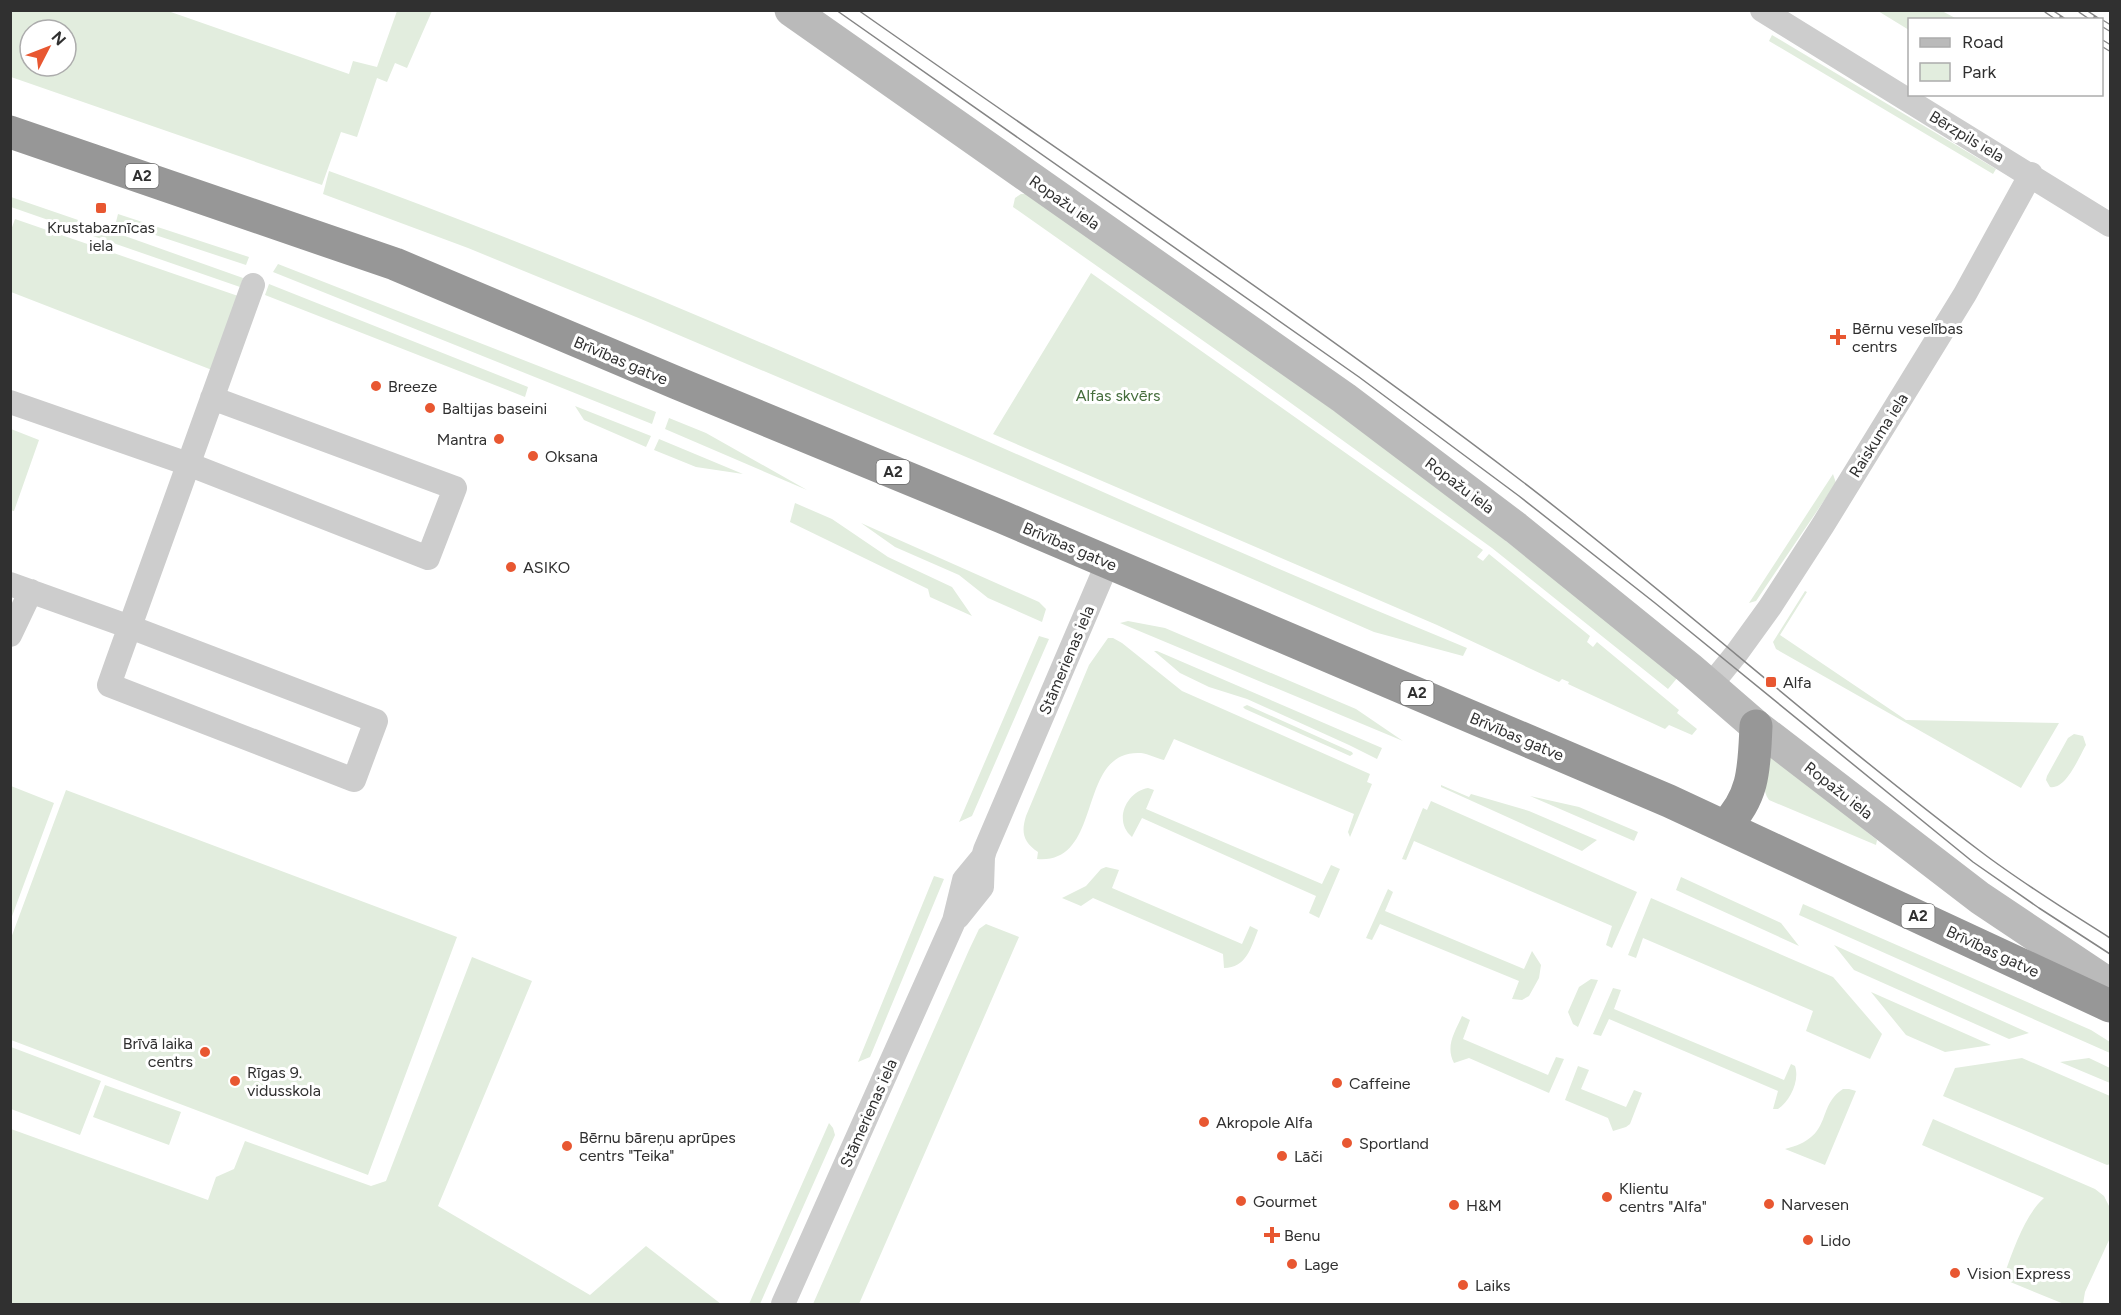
<svg xmlns="http://www.w3.org/2000/svg" width="2121" height="1315" viewBox="0 0 2121 1315" font-family="Figtree,sans-serif">
<rect width="100%" height="100%" fill="#fff"/>
<path fill="#e2edde" fill-rule="evenodd" d="M 11,10 L 168,11 L 349,74 L 353,61 L 377,67 L 397,11 L 432,11 L 407,68 L 395,63 L 387,82 L 377,78 L 357,137 L 341,132 L 322,185 L 11,77 ZM 30,30 L 66,30 L 66,66 L 30,66 Z
M 1878,11 L 1942,11 L 1957,19 L 1910,20 L 1909,30 Z
M 1772,35 L 1996,169 L 1993,174 L 1769,41 Z
M 329,171 C 717,310 1086,492 1467,648 L 1463,656 L 1374,632 L 1211,561 L 641,319 L 468,248 L 323,194 Z
M 1021,194 L 1029,194 L 1405,461 L 1678,677 L 1668,689 L 1492,548 L 1249,373 L 1013,207 L 1015,198 Z
M 11,197 L 81,221 L 77,230 L 11,207 Z
M 118,214 L 249,257 L 246,265 L 116,222 Z
M 15,219 L 241,297 L 212,370 L 11,292 L 10,233 Z
M 94,225 L 243,278 L 240,287 L 90,235 Z
M 278,264 L 656,412 L 652,424 L 273,272 Z
M 1091,273 L 1483,550 L 1477,557 L 1483,561 L 1489,554 L 1590,636 L 1587,642 L 1593,647 L 1597,642 L 1679,710 L 1677,713 L 1697,729 L 1692,735 L 1669,725 L 1665,729 L 1568,684 L 1569,682 L 1562,679 L 1559,682 L 1437,625 L 993,434 Z
M 269,284 L 528,387 L 525,397 L 265,295 Z
M 575,406 L 651,436 L 646,447 L 584,420 Z
M 669,418 L 706,433 L 807,490 L 665,429 Z
M 11,429 L 39,440 L 14,511 L 10,510 Z
M 659,439 L 743,474 L 696,467 L 654,450 Z
M 1833,474 L 1836,483 L 1756,601 L 1749,603 Z
M 795,503 L 832,519 L 888,557 L 952,587 L 972,616 L 930,597 L 928,589 L 790,522 Z
M 861,523 L 1039,602 L 1046,609 L 1042,622 L 988,598 L 959,575 L 895,547 Z
M 1805,591 L 1807,592 L 1780,635 L 1906,720 L 2059,723 L 2021,788 L 1776,649 L 1773,642 Z
M 1128,621 L 1165,628 L 1356,709 L 1403,741 L 1120,623 Z
M 1039,636 L 1049,639 L 972,816 L 959,822 Z
M 1113,638 L 1122,643 L 1182,691 L 1370,774 L 1367,782 L 1372,784 L 1350,837 L 1348,832 L 1354,814 L 1174,739 L 1164,760 C 1156,758 1149,754 1141,753 C 1075,749 1105,865 1037,859 L 1038,852 C 1023,842 1021,832 1026,816 L 1089,665 L 1108,638 Z
M 1154,651 L 1157,651 L 1382,748 L 1377,759 L 1349,745 L 1247,699 L 1209,687 L 1180,673 Z
M 1247,705 L 1352,752 L 1353,754 L 1350,756 L 1245,709 L 1243,707 Z
M 2074,734 L 2083,736 L 2086,745 C 2079,757 2066,790 2050,787 L 2046,780 L 2047,776 L 2068,738 Z
M 1770,753 L 1877,840 L 1876,845 L 1769,800 C 1759,787 1767,767 1770,753 Z
M 1441,785 L 1469,797 L 1471,794 L 1529,811 L 1597,840 L 1582,851 L 1441,787 Z
M 11,786 L 54,803 L 11,919 Z
M 1148,788 L 1154,790 L 1146,809 L 1322,884 L 1331,865 L 1340,869 L 1319,918 L 1309,913 L 1316,896 L 1142,818 L 1132,837 C 1113,821 1126,792 1148,788 Z
M 66,790 L 457,937 L 368,1175 L 11,1040 L 11,938 Z
M 1530,796 L 1579,807 L 1638,832 L 1634,841 Z
M 1431,801 L 1637,892 L 1612,948 L 1606,945 L 1612,926 L 1414,841 L 1406,860 L 1402,859 L 1423,808 L 1427,810 Z
M 1106,867 L 1119,870 L 1112,888 L 1242,944 L 1250,926 L 1258,930 C 1251,948 1246,968 1224,968 L 1223,954 L 1093,898 L 1081,906 L 1062,898 L 1086,886 L 1101,869 Z
M 934,876 L 944,879 L 870,1057 L 858,1062 Z
M 1681,877 L 1781,923 L 1799,946 L 1676,890 Z
M 1388,889 L 1393,892 L 1385,911 L 1524,969 L 1532,951 L 1541,965 L 1539,978 L 1529,996 L 1522,1000 L 1512,999 L 1519,981 L 1380,924 L 1372,940 L 1366,938 Z
M 1651,898 L 1833,977 L 1882,1034 L 1870,1059 L 1806,1031 L 1813,1011 L 1643,938 L 1636,958 L 1628,955 Z
M 1803,904 L 2091,1030 L 2110,1042 L 2110,1053 L 1799,915 Z
M 986,924 L 1019,937 L 859,1304 L 813,1304 L 969,950 L 979,929 Z
M 1834,945 L 2029,1033 L 2009,1039 L 1854,970 Z
M 472,957 L 532,981 L 438,1206 L 590,1295 L 646,1246 L 721,1304 L 11,1304 L 11,1129 L 208,1200 L 216,1177 L 234,1169 L 245,1141 L 371,1186 L 386,1181 Z
M 1591,979 L 1598,980 L 1578,1027 L 1573,1024 L 1568,1012 L 1579,987 Z
M 1613,988 L 1621,990 L 1614,1009 L 1784,1080 L 1791,1064 L 1795,1066 C 1800,1081 1790,1101 1778,1109 L 1773,1109 L 1778,1091 L 1609,1019 L 1601,1036 L 1593,1034 Z
M 1871,992 L 1991,1045 L 1945,1052 L 1906,1035 Z
M 1462,1016 L 1470,1020 L 1463,1039 L 1548,1075 L 1556,1057 L 1564,1059 L 1549,1093 L 1469,1058 L 1454,1063 C 1445,1046 1455,1032 1462,1016 Z
M 11,1047 L 101,1081 L 80,1135 L 11,1109 Z
M 2022,1058 L 2110,1096 L 2110,1164 L 2107,1165 L 1943,1096 L 1955,1068 Z
M 2089,1058 L 2110,1068 L 2110,1083 L 2060,1062 Z
M 1578,1066 L 1589,1070 L 1581,1089 L 1626,1107 L 1634,1090 L 1642,1093 L 1630,1124 L 1626,1127 L 1613,1131 L 1608,1118 L 1565,1100 Z
M 105,1085 L 181,1112 L 169,1145 L 93,1117 Z
M 1843,1089 L 1849,1089 L 1856,1091 L 1825,1165 L 1785,1149 C 1835,1137 1815,1107 1843,1089 Z
M 1933,1119 L 2095,1189 L 2104,1196 L 2110,1208 L 2110,1238 L 2085,1292 L 2083,1304 L 2064,1304 L 2003,1279 C 2011,1255 2025,1214 2044,1198 L 1922,1145 Z
M 829,1123 L 833,1128 L 835,1135 L 760,1304 L 749,1304 Z"/>
<g fill="none" stroke-linecap="round" stroke-linejoin="round">
<path stroke="#cdcdcd" stroke-width="24" d="M 1762,10 L 2110,225
M 10,402 L 188,464 L 428,558 L 455,488 L 212,398
M 10,584 L 130,627 L 376,721 L 354,780 L 109,685 C 156,551 206,418 253,285
M 10,635 L 31,591
M 1710,686 L 1736,654 L 1770,607 L 1823,525 L 1965,294 L 2031,174
M 958,917 L 982,887 L 983,857 L 985,850 L 1108,562
M 783,1304 L 954,921 L 964,880 L 983,857"/>
<path stroke="#bababa" stroke-width="33" d="M 791,10 L 1344,398 L 1516,528 L 1689,668 L 1756,726 L 1980,898 L 2110,985"/>
<path stroke="#979797" stroke-width="33" d="M 10,132 L 395,264 L 677,383 L 1002,517 L 1669,801 L 2110,1006
M 1725,826 C 1755,796 1754,766 1756,726"/>
<path stroke="#858585" stroke-width="1.5" d="M 836,10 L 1359,377 L 1519,496 L 1655,603 L 1973,862 L 2039,908 L 2110,954
M 858,10 C 1080,166 1307,317 1523,482 C 1678,601 1824,733 1980,851 C 2022,883 2066,910 2110,938"/>
<g stroke="#858585" stroke-width="7">
<path id="rail" d="M 2047,10 L 2062,20
M 2081,10 L 2096,20
M 2102,23 L 2110,28
M 2102,43 L 2110,48"/>
</g>
<use href="#rail" stroke="#fff" stroke-width="4.5" stroke-dasharray="14" stroke-linecap="butt"/>
</g>
<g fill="#e85731" stroke="#fff" stroke-width="2">
<rect x="95" y="202" width="12" height="12" rx="3"/>
<path d="M1835 328h6v6h6v6h-6v6h-6v-6h-6v-6h6z"/>
<circle cx="376" cy="386" r="6"/>
<circle cx="430" cy="408" r="6"/>
<circle cx="499" cy="439" r="6"/>
<circle cx="533" cy="456" r="6"/>
<circle cx="511" cy="567" r="6"/>
<rect x="1765" y="676" width="12" height="12" rx="3"/>
<circle cx="205" cy="1052" r="6"/>
<circle cx="235" cy="1081" r="6"/>
<circle cx="1337" cy="1083" r="6"/>
<circle cx="1204" cy="1122" r="6"/>
<circle cx="1347" cy="1143" r="6"/>
<circle cx="567" cy="1146" r="6"/>
<circle cx="1282" cy="1156" r="6"/>
<circle cx="1607" cy="1197" r="6"/>
<circle cx="1241" cy="1201" r="6"/>
<circle cx="1769" cy="1204" r="6"/>
<circle cx="1454" cy="1205" r="6"/>
<path d="M1269 1226h6v6h6v6h-6v6h-6v-6h-6v-6h6z"/>
<circle cx="1808" cy="1240" r="6"/>
<circle cx="1292" cy="1264" r="6"/>
<circle cx="1955" cy="1273" r="6"/>
<circle cx="1463" cy="1285" r="6"/>
</g>
<g text-anchor="middle" stroke-width="6" stroke-linejoin="round" paint-order="stroke">
<g fill="#fff" stroke="#6e6e6e" stroke-width="1.5">
<rect x="125.5" y="164" width="33" height="24" rx="4.5"/>
<rect x="876.5" y="460" width="33" height="24" rx="4.5"/>
<rect x="1400.5" y="681" width="33" height="24" rx="4.5"/>
<rect x="1901.5" y="904" width="33" height="24" rx="4.5"/>
</g>
<g font-size="15" font-weight="bold" fill="#303030">
<text x="142" y="181">A2</text>
<text x="893" y="477">A2</text>
<text x="1417" y="698">A2</text>
<text x="1918" y="921">A2</text>
</g>
<g font-size="16" fill="#303030" stroke="#fff">
<text transform="translate(1967 136) rotate(31)" y="6">Bērzpils iela</text>
<text transform="translate(1065 202) rotate(35)" y="6">Ropažu iela</text>
<text transform="translate(621 360) rotate(23)" y="6">Brīvības gatve</text>
<text transform="translate(1878 435) rotate(-58)" y="6">Raiskuma iela</text>
<text transform="translate(1460 485) rotate(37)" y="6">Ropažu iela</text>
<text transform="translate(1070 546) rotate(23)" y="6">Brīvības gatve</text>
<text transform="translate(1066 660) rotate(-67)" y="6">Stāmerienas iela</text>
<text transform="translate(1517 736) rotate(23)" y="6">Brīvības gatve</text>
<text transform="translate(1839 790) rotate(38)" y="6">Ropažu iela</text>
<text transform="translate(1993 951) rotate(25)" y="6">Brīvības gatve</text>
<text transform="translate(868 1113) rotate(-66)" y="6">Stāmerienas iela</text>
</g>
<g font-size="16" fill="#303030" stroke="#fff" text-anchor="start">
<text x="101" y="233" text-anchor="middle">Krustabaznīcas<tspan x="101" dy="18">iela</tspan></text>
<text x="1852" y="334">Bērnu veselības<tspan x="1852" dy="18">centrs</tspan></text>
<text x="388" y="392">Breeze</text>
<text x="442" y="414">Baltijas baseini</text>
<text x="487" y="445" text-anchor="end">Mantra</text>
<text x="545" y="462">Oksana</text>
<text x="523" y="573">ASIKO</text>
<text x="1783" y="688">Alfa</text>
<text x="193" y="1049" text-anchor="end">Brīvā laika<tspan x="193" dy="18">centrs</tspan></text>
<text x="247" y="1078">Rīgas 9.<tspan x="247" dy="18">vidusskola</tspan></text>
<text x="1349" y="1089">Caffeine</text>
<text x="1216" y="1128">Akropole Alfa</text>
<text x="579" y="1143">Bērnu bāreņu aprūpes<tspan x="579" dy="18">centrs "Teika"</tspan></text>
<text x="1359" y="1149">Sportland</text>
<text x="1294" y="1162">Lāči</text>
<text x="1619" y="1194">Klientu<tspan x="1619" dy="18">centrs "Alfa"</tspan></text>
<text x="1253" y="1207">Gourmet</text>
<text x="1781" y="1210">Narvesen</text>
<text x="1466" y="1211">H&amp;M</text>
<text x="1284" y="1241">Benu</text>
<text x="1820" y="1246">Lido</text>
<text x="1304" y="1270">Lage</text>
<text x="1967" y="1279">Vision Express</text>
<text x="1475" y="1291">Laiks</text>
</g>
<g font-size="16" fill="#456d3c" stroke="#fff">
<text x="1118" y="401">Alfas skvērs</text>
</g>
</g>
<rect width="2121" height="1315" fill="none" stroke="#303030" stroke-width="24"/>
<rect x="1908" y="18" width="195" height="78" fill="#ffffff" stroke="#acacac" stroke-width="1.5"/>
<rect x="1920" y="38" width="30" height="9" fill="#bababa" stroke="#acacac" stroke-width="1.5"/>
<text x="1962" y="48" font-size="18" fill="#303030">Road</text>
<rect x="1920" y="63" width="30" height="18" fill="#e2edde" stroke="#acacac" stroke-width="1.5"/>
<text x="1962" y="78" font-size="18" fill="#303030">Park</text>
<g transform="translate(48 48) rotate(48)"><circle r="28" fill="#ffffff" stroke="#acacac" stroke-width="1.5"/>
<path d="M0-4.5L10 22L0 15L-10 22Z" fill="#e85731"/>
<text y="-9" font-size="16" font-weight="bold" text-anchor="middle" fill="#303030">N</text>
</g>
</svg>
